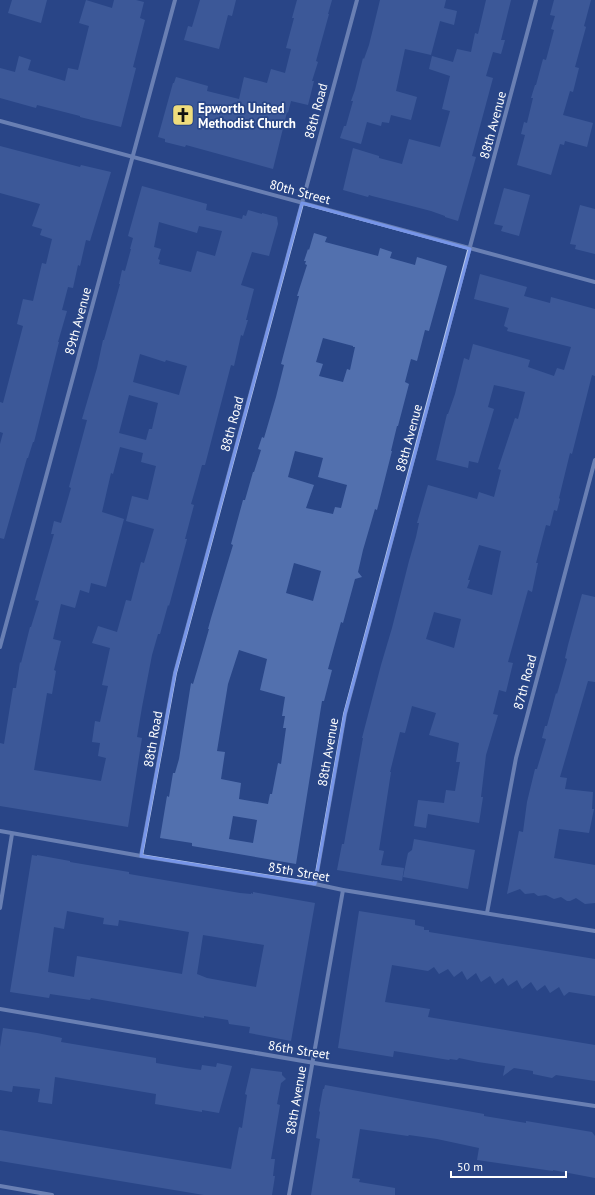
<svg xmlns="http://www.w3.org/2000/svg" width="595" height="1195" font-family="'PT Sans',sans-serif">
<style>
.building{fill:#5270ae;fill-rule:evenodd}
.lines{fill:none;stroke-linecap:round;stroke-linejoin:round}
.minor{stroke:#b5c6e8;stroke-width:4}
.marked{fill:none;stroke:#7795e8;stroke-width:3;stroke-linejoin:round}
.labels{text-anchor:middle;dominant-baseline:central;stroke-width:3.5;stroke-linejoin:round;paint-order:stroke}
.poi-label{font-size:13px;font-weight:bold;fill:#fff;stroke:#294687;text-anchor:start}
.street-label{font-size:13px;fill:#fff;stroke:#294687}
</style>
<rect width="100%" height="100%" fill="#294687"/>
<g class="building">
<polygon points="12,0 47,0 41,23 8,13"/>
<polygon points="86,0 112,8 114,0 136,0 144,2 140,18 145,20 133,67 136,68 121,127 80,117 80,116 37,105 36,108 0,98 0,68 15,72 19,56 31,60 28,70 65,81 68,68 78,70 89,26 79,23"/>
<polygon points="200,0 236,0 232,16 228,15 219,49 184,40 188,26 192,27"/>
<polygon points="297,0 332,0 328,14 329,14 316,61 318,62 312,81 314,81 308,105 291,101 288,113 287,112 273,169 186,145 185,147 165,142 165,139 158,137 173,83 174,83 176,77 208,86 207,91 239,99 244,77 267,83 271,69 285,73 291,49 286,48 294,18 292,18"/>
<polygon points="380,0 446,0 444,8 457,11 454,25 440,21 431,55 405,49 396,91 417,97 411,120 391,115 389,123 382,122 381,126 367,122 361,144 340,138 344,126 346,126 353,101 351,101 355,90 363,58 364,59 369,45"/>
<polygon points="486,0 511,0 501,40 505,40 501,54 493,52 486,76 493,78 472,156 476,157 458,221 445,217 445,216 431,211 404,204 372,196 369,195 368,197 343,190 353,148 379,156 379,158 402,164 409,139 440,147 450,111 442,109 450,76 429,69 432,56 453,62 457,49 471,52 475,33 478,34"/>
<polygon points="554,0 591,0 584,26 586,27 575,67 579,68 573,92 570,91 563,115 593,123 587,147 565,141 564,145 560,144 551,175 517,165 525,135 521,134 524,122 527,123 533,98 531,98 535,85 536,85 543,59 546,60 554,30 551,29 555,16 550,15"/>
<polygon points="0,146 80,167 81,165 111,172 90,241 86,240 80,266 78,265 73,288 68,287 62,310 67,311 58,342 59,342 34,442 33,442 28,458 27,458 4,539 0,538 0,444 3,433 0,432 0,402 3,403 23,326 17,324 23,299 33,301 42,263 46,264 52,239 40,235 42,229 32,226 40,204 0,193"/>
<path d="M142,186L207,204L206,210L242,219L243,215L246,216L248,210L262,214V213L277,217L278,224L269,256L252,252L241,285L254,289L246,320H248L243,336L241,335L234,366L231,365L205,465H202L196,487L191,504L194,505L185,539H187L169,606L168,605L160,634H158L152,655L142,707L137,737L142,738L128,827L0,806V743L4,744L13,688H16L20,662L21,663L30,627H31L39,601L35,600L54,534H51L54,521L61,523L71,488L69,487L87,420L82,419L97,368L103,340H104L120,284H119L122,270L125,271L131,249H130L133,238L128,236ZM159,222L197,233L199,226L222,231L215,256L197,251L191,272L159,264L160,260L158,259L161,249L154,247ZM140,354L165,362L166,360L187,366L179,395L133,382ZM129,395L158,403L152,429H149L146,440L119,433ZM120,447L143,453L141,462L156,466L148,500L132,496L126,521L154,529L144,563L141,562L131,601L126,600L117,632L98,626L92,643L110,648L102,685L108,686L100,722L95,721L92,742L100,743L98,756L106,758L101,781L34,770L47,693L52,694L56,671L54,670L61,641L53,639L61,604L75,608L80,590L89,593L91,583L106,587L124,519L102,512L111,473L113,474Z"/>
<polygon points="504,188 530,195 519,236 501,231 503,226 494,224"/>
<polygon points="580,205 595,209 595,254 575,249 576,245 570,244"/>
<path d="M314,233L327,237L325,242L378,256L380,248L392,252L390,258L415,265L417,257L447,266L429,331L425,330L417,361L411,359L405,382L409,384L398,426H397L391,451H392L377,510L375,509L363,550L358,572L362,577L355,579L343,623L341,622L328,669L332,670L324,701H322L296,864L192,846V843L160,838L167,796L169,797L173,773H175L179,759L191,683L193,684L198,667L209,629H208L211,618L233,545L231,544L243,500H245L253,472H254L261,450L258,449L262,437L264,438L276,397L284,365L281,364L299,296H297L307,265L305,264L306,261H304L308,249L309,250ZM323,338L353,346V347H355L350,370L347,369L343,382L319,376L323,364L316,362ZM295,451L323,458L318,477L347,485L341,508L335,507L333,514L306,508L314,485L288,477ZM294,563L321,571L313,601L286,593ZM239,650L267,659L260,690L285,697L282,716H285L283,728H286L281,764L278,763L272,794H270L268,804L239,799L241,783L221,779L225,752L217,751L228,684ZM233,816L257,820L253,843L229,839Z"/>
<path d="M480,274L527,287L524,296L550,303L551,297L595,309V376L592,375L572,454L570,453L559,498L560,499L557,511L554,510L550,526L546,525L536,563H538L532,592L528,590L508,662L513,663L506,692L499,690L493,714L498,715L486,755L481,797H483L479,823L428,814L426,828L414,826L418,800L444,803L446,790L455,791L460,762H456L459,743L429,735L436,713L412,706L405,733L400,732L390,772H391L379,850L384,851L381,865L404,868L402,881L337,870L342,844H344L346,832L363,738H362L381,665L392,628L409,561L416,537L419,523H417L428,485L477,499L479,492L494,497L501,470L498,469L515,418L518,419L525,392L494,385L488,407L494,409L478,463L469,461L468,468L436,460L447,414H448L455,394L464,358L469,360L473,344L530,360L528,367L554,376L557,368L564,370L571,347L507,331L508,328L504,326L509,308L474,299ZM479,545L501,551L492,595L467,588L470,580H468ZM434,612L461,619L454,648L426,639Z"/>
<polygon points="582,594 595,597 595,682 588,681 560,777 567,778 565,789 593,792 592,809 594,809 589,833 559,829 554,858 595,865 595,903 585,904 576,898 570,901 567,901 561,897 554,899 546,895 538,896 534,893 525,894 520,889 507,894 519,831 523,832 527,802 535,769 537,769 546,739 542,738 545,726 547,726 556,693 557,694 567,659 565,658 568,645"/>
<polygon points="414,839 475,850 468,889 403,877 408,853 412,850"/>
<path d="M32,855L37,856V855L70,861V862L129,872V874L240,893L251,894V893L253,894V892L315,903L291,1041L249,1033L250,1027L229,1024L228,1020L204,1016V1018L91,998L90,1000L50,994L49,998L10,992ZM67,911L104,918L103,924L118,926L119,920L189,932L182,974L77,956L74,977L48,972L54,927L64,929ZM203,935L264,945L256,987L207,978L197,974Z"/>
<polygon points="359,911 415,920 415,925 424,927 424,930 429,930 429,932 595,959 595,996 569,992 564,996 559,987 550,993 545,985 537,991 531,982 522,989 517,980 508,986 503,978 495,984 490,976 481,982 476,973 467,980 462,971 454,977 448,969 439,974 434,967 428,971 392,965 385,1002 430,1009 428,1017 595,1045 595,1081 556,1075 552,1078 533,1074 533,1071 514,1068 503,1076 505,1066 478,1062 459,1058 457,1060 450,1059 449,1060 394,1051 393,1057 338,1048"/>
<polygon points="3,1028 37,1033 62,1038 61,1042 156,1058 156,1063 186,1068 201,1070 202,1065 216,1067 217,1063 232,1066 219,1113 202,1110 202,1112 155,1104 156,1094 55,1077 52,1104 38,1102 40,1089 13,1086 12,1092 0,1090 0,1047"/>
<polygon points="251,1068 282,1072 282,1075 286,1079 281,1083 277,1104 280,1105 271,1159 275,1159 273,1176 275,1176 272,1195 204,1195 0,1161 0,1130 231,1169 239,1127 242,1128 247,1095 245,1094"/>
<polygon points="325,1085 484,1114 484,1116 526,1123 526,1121 592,1132 595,1136 595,1178 553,1170 553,1171 477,1160 479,1148 437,1139 409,1135 408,1136 360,1129 352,1178 360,1179 359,1182 395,1188 395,1195 311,1195 320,1139 316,1138 320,1112 319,1111 323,1089 324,1089"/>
</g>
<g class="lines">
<g class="minor">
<polyline points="0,121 595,282"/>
<polyline points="0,647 175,0"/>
<polyline points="0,831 141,856 315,884 343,890 595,931"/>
<polyline points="141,856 175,673 357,0"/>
<polyline points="315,884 345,714 536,0"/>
<polyline points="0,908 12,834"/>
<polyline points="487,913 516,758 595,460"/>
<polyline points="0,1009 326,1065 595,1106"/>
<polyline points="0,1186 52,1195"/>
<polyline points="289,1195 343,890"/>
</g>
</g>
<path d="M0 0H595V1195H0ZM302,203L470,249L345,714L315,884L141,856L175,673Z" fill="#294687" fill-opacity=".55" fill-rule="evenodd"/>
<path class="marked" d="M302,203L470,249L345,714L315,884L141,856L175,673Z"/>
<defs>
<g id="church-square" transform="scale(1.15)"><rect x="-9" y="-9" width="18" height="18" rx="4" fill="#efdc7c" stroke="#294687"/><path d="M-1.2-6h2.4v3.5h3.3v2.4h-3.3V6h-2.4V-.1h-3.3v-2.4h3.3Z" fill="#111"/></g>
</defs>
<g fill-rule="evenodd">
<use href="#church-square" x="183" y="115"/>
</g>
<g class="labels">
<g class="poi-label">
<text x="198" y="108">Epworth United<tspan x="198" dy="15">Methodist Church</tspan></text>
</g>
<g class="street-label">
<text transform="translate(316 111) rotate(-75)">88th Road</text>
<text transform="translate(493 125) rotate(-75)">88th Avenue</text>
<text transform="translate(300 192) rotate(15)">80th Street</text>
<text transform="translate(78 321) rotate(-75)">89th Avenue</text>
<text transform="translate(232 424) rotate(-75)">88th Road</text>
<text transform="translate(409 438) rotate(-75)">88th Avenue</text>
<text transform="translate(525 682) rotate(-75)">87th Road</text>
<text transform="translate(153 739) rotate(-80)">88th Road</text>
<text transform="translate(328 752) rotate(-80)">88th Avenue</text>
<text transform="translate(299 872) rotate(10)">85th Street</text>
<text transform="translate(299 1050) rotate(9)">86th Street</text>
<text transform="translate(296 1100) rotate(-80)">88th Avenue</text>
</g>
</g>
<path d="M451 1171v6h115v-6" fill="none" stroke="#ffffff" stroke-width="2"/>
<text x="457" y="1171" font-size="12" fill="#ffffff" stroke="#294687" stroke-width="3" paint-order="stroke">50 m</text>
</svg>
